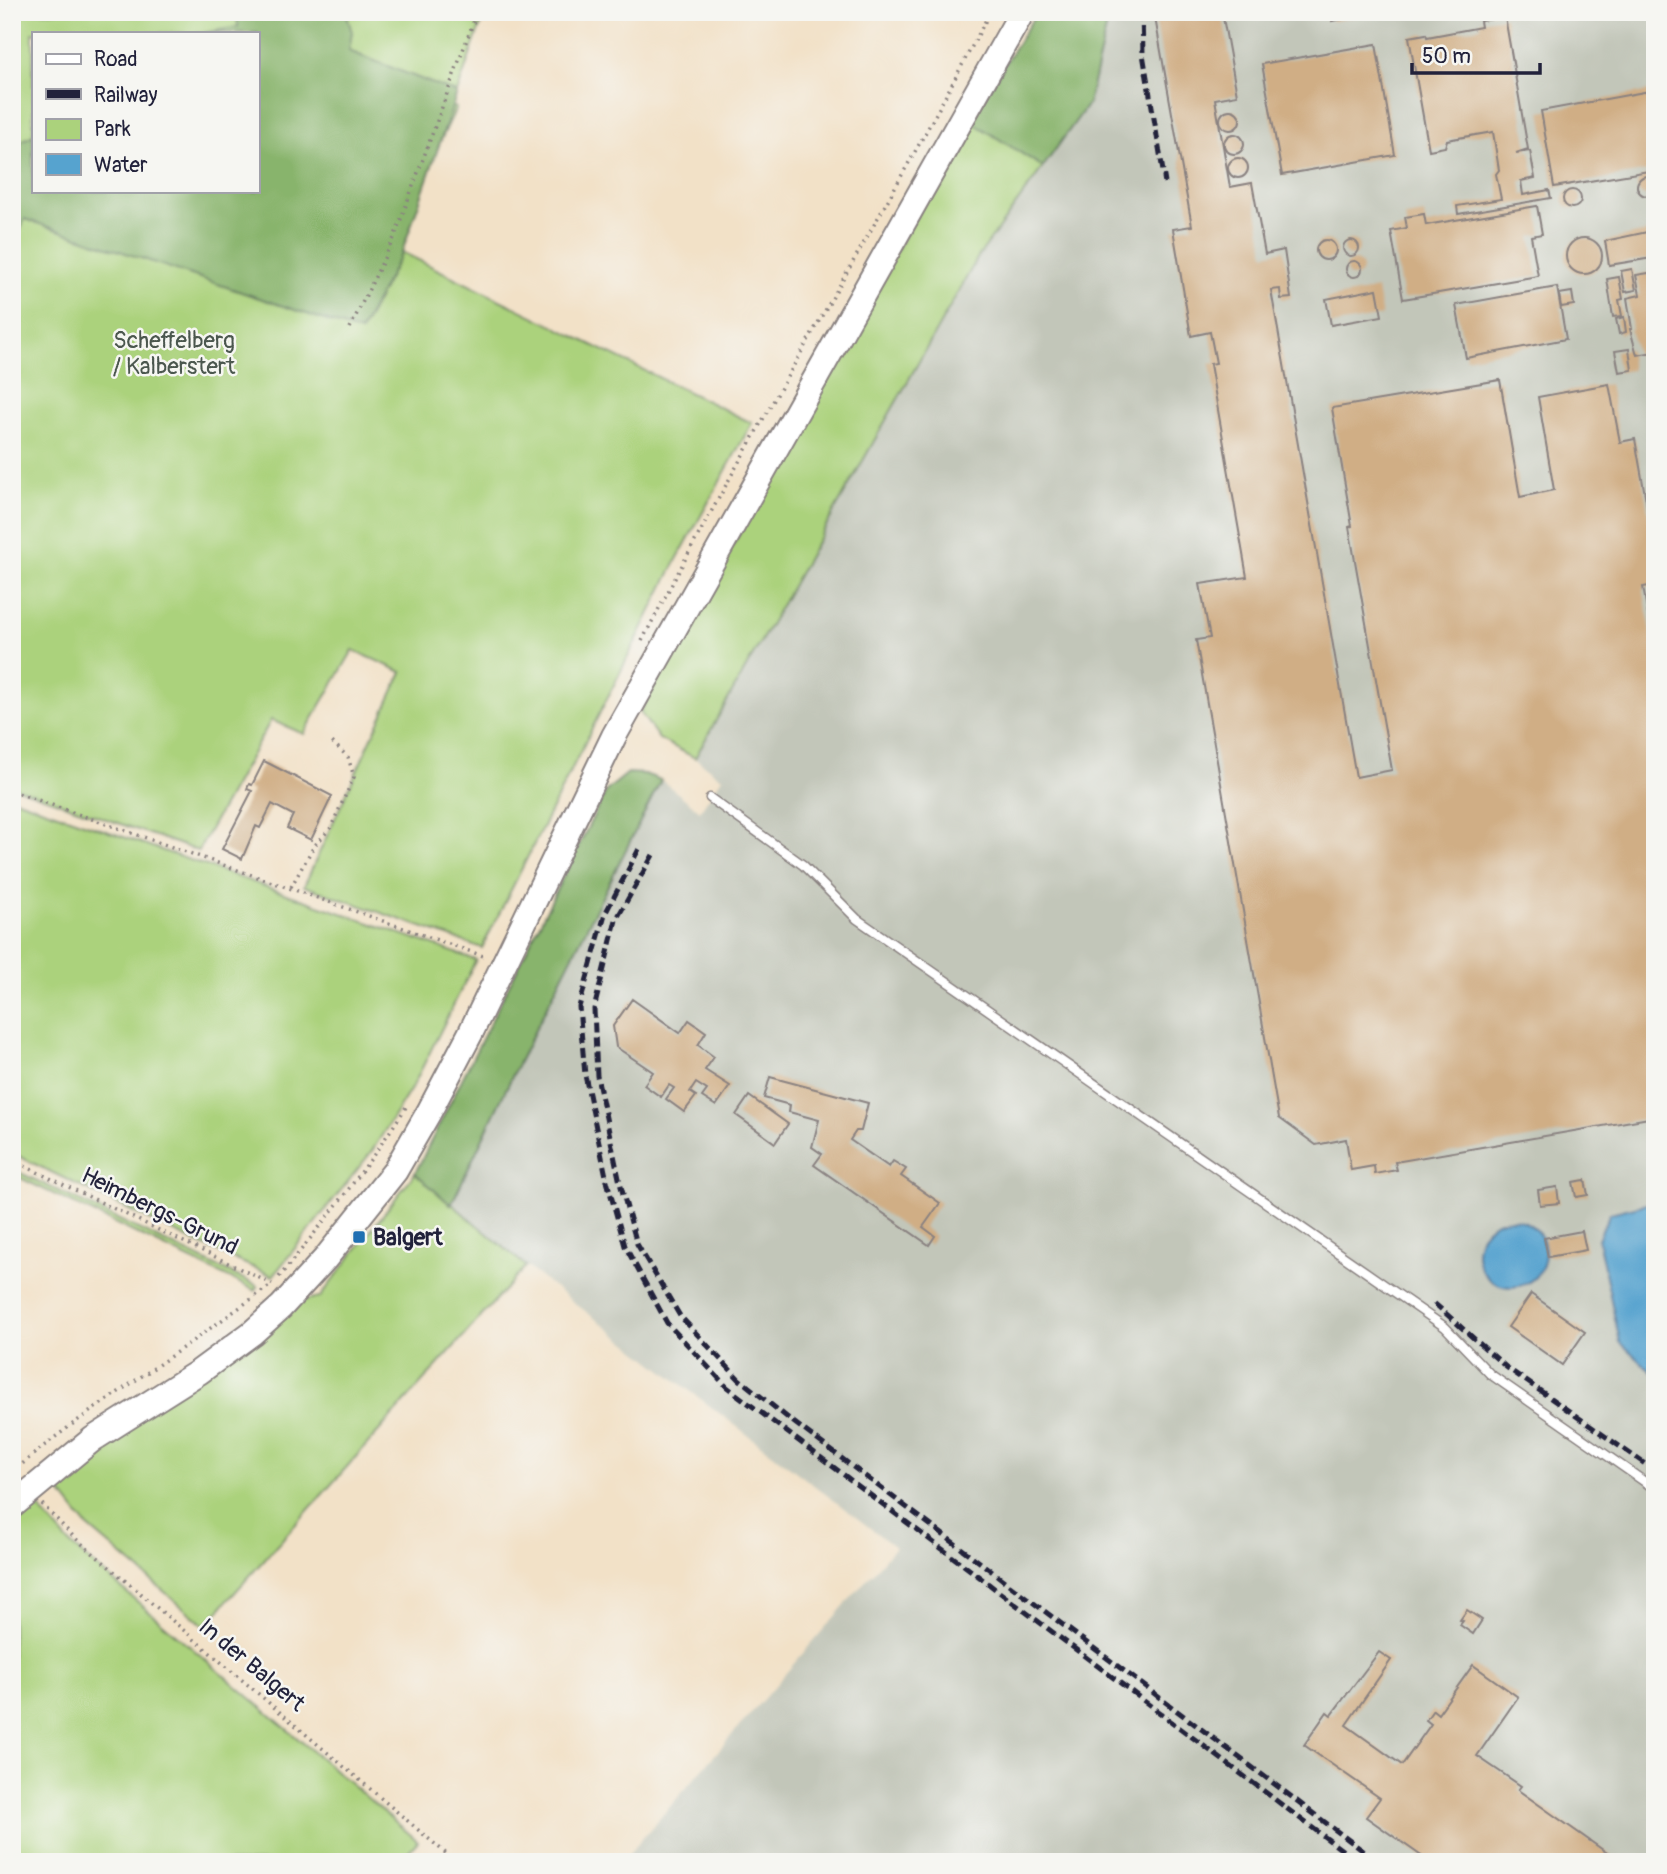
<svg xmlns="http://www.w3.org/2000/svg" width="1667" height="1874" font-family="Pangolin,sans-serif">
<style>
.industrial{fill:#c2c6b9}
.green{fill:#abd27c;stroke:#667a5c;stroke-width:2;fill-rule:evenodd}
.forest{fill:#88b46c;stroke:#556b54;stroke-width:2}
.water{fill:#56a3cf;stroke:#3c6285;stroke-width:2}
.building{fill:#d0ae85}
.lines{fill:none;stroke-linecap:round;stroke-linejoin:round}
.lane-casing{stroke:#8a8281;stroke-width:11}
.primary-casing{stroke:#8a8281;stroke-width:28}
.path{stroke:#8a8281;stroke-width:3.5;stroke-dasharray:2 5;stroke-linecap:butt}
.lane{stroke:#fff;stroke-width:8}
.primary{stroke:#fff;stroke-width:24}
.rail{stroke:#22223b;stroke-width:5;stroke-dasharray:10 5;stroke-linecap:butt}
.poi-dot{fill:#1f6fb2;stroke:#f6f6f2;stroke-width:2.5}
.labels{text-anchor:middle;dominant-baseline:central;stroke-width:5;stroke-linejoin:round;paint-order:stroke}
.park-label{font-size:23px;fill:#4b574e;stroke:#f6f6f2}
.street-label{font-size:23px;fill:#22223b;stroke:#f6f6f2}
.poi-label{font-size:23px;font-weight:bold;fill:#22223b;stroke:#f6f6f2;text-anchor:start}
</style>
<rect width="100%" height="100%" fill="#f6f6f2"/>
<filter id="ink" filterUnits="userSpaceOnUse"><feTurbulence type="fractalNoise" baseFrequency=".0143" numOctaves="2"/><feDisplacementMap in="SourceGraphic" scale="14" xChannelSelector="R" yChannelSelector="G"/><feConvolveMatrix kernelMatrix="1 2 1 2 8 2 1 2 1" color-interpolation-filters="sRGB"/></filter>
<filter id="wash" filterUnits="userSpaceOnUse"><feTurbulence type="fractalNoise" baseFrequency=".00686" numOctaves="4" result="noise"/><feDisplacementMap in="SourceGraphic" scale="28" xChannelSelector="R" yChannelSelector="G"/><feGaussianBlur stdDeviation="1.57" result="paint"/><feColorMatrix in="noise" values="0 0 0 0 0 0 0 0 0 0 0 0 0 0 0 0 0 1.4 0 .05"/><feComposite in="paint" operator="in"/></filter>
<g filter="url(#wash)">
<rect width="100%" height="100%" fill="#f2e1c7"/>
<polygon class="industrial" points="1110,12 1655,12 1655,1862 622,1862 895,1547 526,1266 451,1205 517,1066 661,780 700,811 722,778 695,758 978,257 1088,104"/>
<g class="green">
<path d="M12,12H485L457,93L445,89L441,100L456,108L353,329L361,332L402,252L752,423L675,563L482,948L304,886L402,672L353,650L304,734L271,720L198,851L12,786ZM33,33H257V191H33Z"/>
<polygon points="969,120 1043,167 978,257 695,758 659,739 640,712"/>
<polygon points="12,798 476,960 414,1084 372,1151 273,1276 195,1242 12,1153"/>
<polygon points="12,1169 258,1286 256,1291 12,1174"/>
<polygon points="415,1173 526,1266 205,1626 86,1525 51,1480 300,1301 320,1297"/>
<polygon points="32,1500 71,1545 418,1841 399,1862 12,1862 12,1519"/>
</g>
<g class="forest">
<polygon points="237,12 346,12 352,32 349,51 457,93 402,252 360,332 25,219 12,247 12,146 33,135 33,191 257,191 257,33 203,33 238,27"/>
<polygon points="1037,12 1110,12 1088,104 1043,167 969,120"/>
<polygon points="628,773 645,774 661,780 517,1066 451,1205 415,1173 606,791"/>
</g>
<g class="water">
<polygon points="1655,1202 1655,1375 1620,1342 1598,1239 1610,1213"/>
<circle cx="1511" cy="1253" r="34"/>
</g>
<g id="blocks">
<g class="building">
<polygon points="1154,12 1222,12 1237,95 1215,99 1230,187 1252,183 1265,254 1284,250 1291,298 1281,299 1280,289 1271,290 1356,777 1392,770 1349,527 1352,526 1332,408 1500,380 1520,497 1554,490 1538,397 1609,384 1620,442 1635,439 1655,551 1655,585 1643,587 1655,654 1655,1117 1395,1162 1397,1170 1375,1174 1374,1166 1351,1170 1346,1139 1316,1145 1279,1118 1196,640 1210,638 1200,584 1247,577 1210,364 1216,363 1210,332 1191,336 1173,229 1192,226"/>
<polygon points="1331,12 1372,12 1372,14 1332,21"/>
<polygon points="1505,17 1528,149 1516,153 1530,151 1535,178 1521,181 1523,195 1549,190 1551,198 1458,214 1457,206 1501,199 1496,174 1499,170 1493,132 1447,140 1445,147 1429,150 1409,37 1426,34 1427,37 1481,27 1480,21"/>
<polygon points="1376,44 1395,155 1282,175 1262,64"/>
<polygon points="1655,90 1655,170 1554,187 1541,111"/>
<circle cx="1230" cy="120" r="10"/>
<circle cx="1234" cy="144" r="10"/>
<circle cx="1238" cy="168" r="10"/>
<circle cx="1647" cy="186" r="10"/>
<circle cx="1572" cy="199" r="9"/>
<polygon points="1537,206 1542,234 1531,236 1538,276 1403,299 1391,231 1407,228 1405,217 1424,214 1426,225"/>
<polygon points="1647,232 1655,238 1655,253 1652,258 1609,265 1605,241"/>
<circle cx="1584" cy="256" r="18"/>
<circle cx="1326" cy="250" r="10"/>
<circle cx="1351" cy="248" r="8"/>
<circle cx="1354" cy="269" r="8"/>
<polygon points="1632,269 1636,290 1625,292 1621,271"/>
<polygon points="1655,272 1654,352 1637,355 1630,329 1632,329 1627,298 1640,295 1636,275"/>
<polygon points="1619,277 1623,299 1619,300 1622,316 1613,317 1607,279"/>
<polygon points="1557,287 1566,339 1466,358 1456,305"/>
<polygon points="1377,289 1382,316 1331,325 1326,299"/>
<polygon points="1572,292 1574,305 1561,307 1559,294"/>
<polygon points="1624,317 1626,332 1619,334 1616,319"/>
<polygon points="1629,349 1632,370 1619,372 1615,351"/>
<polygon points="264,761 332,796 311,840 287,828 293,815 272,804 260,828 256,826 242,859 222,849 252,791 247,789 249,784 252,785"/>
<polygon points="632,999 680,1033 689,1020 706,1032 698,1045 714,1057 705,1070 730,1086 716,1106 702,1097 707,1090 696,1083 690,1092 696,1096 684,1112 666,1099 674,1088 669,1085 661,1097 644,1085 653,1072 616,1047 613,1026"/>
<polygon points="770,1077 868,1103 861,1131 856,1131 850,1140 889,1167 893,1161 906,1169 901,1176 940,1203 923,1227 935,1236 929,1245 814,1165 822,1154 812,1147 819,1120 789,1112 790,1105 764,1098"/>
<polygon points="749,1096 788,1124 775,1143 736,1115"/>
<polygon points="1585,1180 1588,1195 1576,1197 1573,1182"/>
<polygon points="1557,1187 1559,1203 1540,1205 1538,1190"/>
<polygon points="1582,1231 1586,1250 1548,1257 1544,1238"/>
<polygon points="1531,1294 1585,1332 1562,1365 1508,1327"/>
<polygon points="1467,1610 1482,1620 1473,1634 1460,1625 1463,1621 1460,1620"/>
<polygon points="1379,1652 1391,1660 1346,1725 1402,1765 1431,1724 1426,1720 1433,1710 1438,1714 1473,1665 1518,1697 1477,1756 1521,1786 1518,1790 1620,1862 1430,1862 1366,1817 1380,1798 1304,1745 1327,1712 1331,1715"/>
</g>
</g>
</g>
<g filter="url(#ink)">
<use href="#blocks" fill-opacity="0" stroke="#8a8281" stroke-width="2"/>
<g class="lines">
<g class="lane-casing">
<polyline id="lane" points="710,798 803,865 857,919 1445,1327 1490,1374 1655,1489"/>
</g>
<g class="primary-casing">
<polyline id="primary" points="12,1506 93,1439 199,1372 252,1333 281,1307 325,1259 395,1171 429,1112 470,1034 614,736 1022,12"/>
</g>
<g class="path">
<polyline points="350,328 394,238 477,12"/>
<path d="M642,641C752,428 880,225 990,12"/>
<polyline points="12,791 486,957"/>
<polyline points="291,887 314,846 330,829 354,777 348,757 332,742"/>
<polyline points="12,1160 272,1284"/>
<path d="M279,1277C325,1221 369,1165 408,1104"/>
<path d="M12,1473C54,1435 98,1406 145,1374C187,1345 229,1315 271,1285"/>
<polyline points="42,1504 74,1537 456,1862"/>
</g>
<use href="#lane" class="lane"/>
<use href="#primary" class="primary"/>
<g class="rail">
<polyline points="1142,12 1143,54 1165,183"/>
<polyline points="639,849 605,914 579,1007 585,1075 607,1181 625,1246 667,1323 727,1387 1358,1862"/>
<polyline points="653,855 616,920 594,1009 597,1076 620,1183 637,1244 680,1316 739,1379 788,1418 1378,1862"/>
<polyline points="1434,1303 1506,1367 1655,1471"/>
</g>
</g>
</g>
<rect class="poi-dot" x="352" y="1230" width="14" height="14" rx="3.5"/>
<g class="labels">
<g class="park-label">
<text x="174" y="340">Scheffelberg<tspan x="174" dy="26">/ Kalberstert</tspan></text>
</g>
<g class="street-label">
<text transform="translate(160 1211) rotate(26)">Heimbergs-Grund</text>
<text transform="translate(252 1665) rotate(40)">In der Balgert</text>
</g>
<g class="poi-label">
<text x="373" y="1237">Balgert</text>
</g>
</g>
<rect width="1667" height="1874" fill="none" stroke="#f6f6f2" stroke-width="42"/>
<rect x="32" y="32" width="228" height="161" fill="#f6f6f2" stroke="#a1a1a9" stroke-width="2"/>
<rect x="46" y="54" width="35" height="10" fill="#ffffff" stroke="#a1a1a9" stroke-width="2"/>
<text x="94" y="66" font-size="21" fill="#22223b">Road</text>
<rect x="46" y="89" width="35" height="10" fill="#22223b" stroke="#a1a1a9" stroke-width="2"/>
<text x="94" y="102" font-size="21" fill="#22223b">Railway</text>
<rect x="46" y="119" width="35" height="21" fill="#abd27c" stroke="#a1a1a9" stroke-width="2"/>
<text x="94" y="136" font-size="21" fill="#22223b">Park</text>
<rect x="46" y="154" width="35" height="21" fill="#56a3cf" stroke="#a1a1a9" stroke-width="2"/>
<text x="94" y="172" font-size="21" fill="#22223b">Water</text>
<path d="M1412 63v10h128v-10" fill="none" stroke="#22223b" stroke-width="3.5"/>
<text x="1422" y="63" font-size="21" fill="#22223b" stroke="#f6f6f2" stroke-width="5" paint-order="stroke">50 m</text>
</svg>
